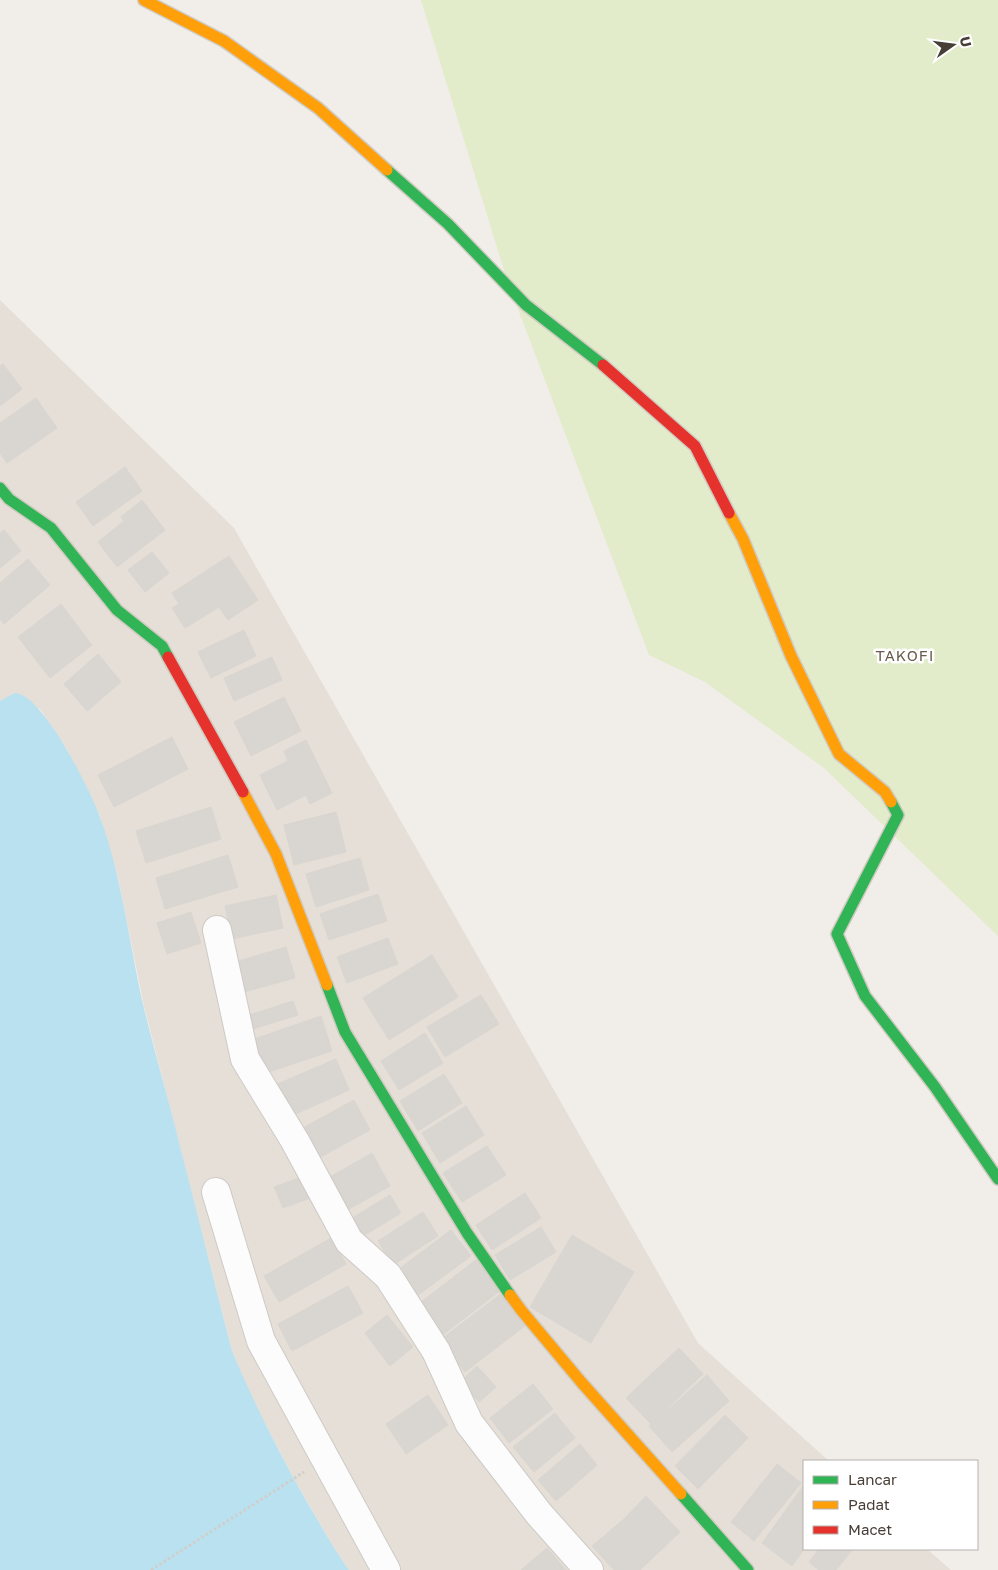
<svg xmlns="http://www.w3.org/2000/svg" width="998" height="1570" font-family="'Golos Text',sans-serif">
<style>
.residential{fill:#e5dfd7}
.green{fill:#e2ebca}
.water{fill:#bae1ef}
.building{fill:#d9d5d1;stroke:#d9d5d0}
.lines{fill:none;stroke-linecap:round;stroke-linejoin:round}
.street-casing{stroke:#cdcac6;stroke-width:30}
.fast-casing{stroke:#d0cac1;stroke-width:14}
.slow-casing{stroke:#d0cac1;stroke-width:14}
.jam-casing{stroke:#d0cac1;stroke-width:14}
.path{stroke:#d1ceca;stroke-width:3;stroke-dasharray:2.5 2.5;stroke-linecap:butt}
.street{stroke:#fdfcfc;stroke-width:28}
.fast{stroke:#30b455;stroke-width:11}
.slow{stroke:#ff9f0a;stroke-width:11}
.jam{stroke:#e5322d;stroke-width:11}
.labels{text-anchor:middle;dominant-baseline:central;stroke-width:5;stroke-linejoin:round;paint-order:stroke}
.quarter-label{font-size:15px;letter-spacing:1px;fill:#6a5b4d;stroke:#fff}
</style>
<rect width="100%" height="100%" fill="#f1eeea"/>
<polygon class="residential" points="0,300 234,528 698,1343 829,1461 804,1461 804,1549 927,1549 951,1570 349,1570 337,1553 294,1479 250,1394 232,1351 144,1006 119,882 100,816 66,748 40,709 5,699 0,701"/>
<polygon class="green" points="421,0 998,0 998,936 824,768 705,682 649,655 507,280"/>
<path class="water" d="M15,693C43,694 91,792 100,817C122,877 129,942 143,1004C155,1055 170,1104 182,1154C199,1220 215,1286 232,1351C254,1403 279,1453 307,1502C321,1525 333,1548 349,1570H0V701Z"/>
<g class="building">
<polygon points="3,364 22,389 0,406 0,366"/>
<polygon points="36,398 57,428 7,463 0,453 0,423"/>
<polygon points="125,467 142,491 93,526 76,502"/>
<polygon points="142,500 165,530 117,567 98,542 124,521 121,517"/>
<polygon points="4,530 21,551 0,568 0,533"/>
<polygon points="152,552 169,573 145,592 128,570"/>
<polygon points="229,556 258,600 228,620 219,607 185,628 172,608 179,604 172,593"/>
<polygon points="28,559 50,585 4,624 0,619 0,583"/>
<polygon points="61,604 92,645 50,678 18,637"/>
<polygon points="244,630 256,656 211,678 198,652"/>
<polygon points="98,654 121,682 87,711 64,684"/>
<polygon points="272,657 282,680 234,701 224,678"/>
<polygon points="284,697 301,731 251,756 234,722"/>
<polygon points="172,737 188,769 114,807 98,775"/>
<polygon points="306,740 332,793 310,804 306,795 277,810 260,775 288,761 284,751"/>
<polygon points="211,807 221,839 146,863 136,831"/>
<polygon points="336,812 346,852 294,865 284,825"/>
<polygon points="228,855 238,887 165,909 156,878"/>
<polygon points="360,858 369,890 316,907 306,874"/>
<polygon points="378,894 387,921 329,940 320,914"/>
<polygon points="276,895 283,928 232,939 225,906"/>
<polygon points="191,912 201,943 167,954 157,923"/>
<polygon points="388,938 398,964 347,983 337,957"/>
<polygon points="286,947 295,978 244,992 235,962"/>
<polygon points="432,955 458,997 389,1040 363,998"/>
<polygon points="481,995 499,1024 445,1057 427,1027"/>
<polygon points="293,1001 298,1015 253,1029 249,1015"/>
<polygon points="321,1016 332,1051 266,1073 254,1039"/>
<polygon points="425,1033 443,1063 399,1090 381,1061"/>
<polygon points="336,1059 349,1090 289,1117 275,1085"/>
<polygon points="444,1074 462,1103 418,1131 400,1101"/>
<polygon points="354,1100 370,1130 315,1160 299,1130"/>
<polygon points="466,1106 484,1135 440,1163 422,1133"/>
<polygon points="487,1146 506,1175 462,1202 443,1173"/>
<polygon points="372,1153 390,1186 340,1214 321,1182"/>
<polygon points="304,1176 313,1197 283,1208 274,1187"/>
<polygon points="525,1193 541,1218 492,1250 476,1225"/>
<polygon points="390,1195 401,1213 360,1238 349,1220"/>
<polygon points="423,1212 438,1236 393,1265 378,1241"/>
<polygon points="541,1227 556,1252 510,1280 495,1255"/>
<polygon points="451,1230 471,1256 410,1301 391,1275"/>
<polygon points="572,1235 634,1272 591,1343 530,1307"/>
<polygon points="331,1238 346,1264 279,1302 264,1276"/>
<polygon points="477,1259 501,1290 440,1337 416,1306"/>
<polygon points="348,1286 363,1313 292,1351 278,1324"/>
<polygon points="502,1293 526,1325 465,1372 440,1340"/>
<polygon points="387,1315 413,1347 390,1366 365,1333"/>
<polygon points="679,1348 703,1374 651,1424 626,1398"/>
<polygon points="477,1366 496,1387 479,1402 461,1381"/>
<polygon points="707,1375 729,1401 672,1452 649,1426"/>
<polygon points="533,1384 553,1409 509,1443 490,1418"/>
<polygon points="428,1395 448,1425 406,1454 386,1424"/>
<polygon points="555,1413 575,1438 534,1472 513,1447"/>
<polygon points="725,1415 748,1438 698,1489 675,1466"/>
<polygon points="580,1444 597,1465 556,1501 538,1480"/>
<polygon points="777,1464 801,1483 754,1541 731,1522"/>
<polygon points="804,1485 804,1549 792,1566 762,1543"/>
<polygon points="646,1496 680,1532 640,1570 614,1570 592,1546 624,1519"/>
<polygon points="547,1548 566,1570 521,1570"/>
<polygon points="819,1549 853,1549 836,1570 819,1570 809,1562"/>
</g>
<g class="lines">
<g class="street-casing">
<g id="street">
<polyline points="217,930 245,1059 295,1141 349,1241 388,1276 436,1351 469,1423 539,1514 589,1570"/>
<polyline points="216,1192 261,1341 386,1570"/>
</g>
</g>
<g class="fast-casing">
<g id="fast">
<polyline points="387,170 448,224 526,305 603,365"/>
<polyline points="0,488 9,499 51,528 117,610 162,646 168,657"/>
<polyline points="891,802 898,815 837,934 865,996 935,1087 998,1179"/>
<polyline points="327,985 345,1032 467,1233 510,1295"/>
<polyline points="681,1494 748,1570"/>
</g>
</g>
<g class="slow-casing">
<g id="slow">
<polyline points="144,0 224,41 318,108 387,170"/>
<polyline points="729,513 743,539 791,656 839,754 885,792 891,802"/>
<polyline points="243,792 276,854 327,985"/>
<polyline points="510,1295 521,1310 582,1383 681,1494"/>
</g>
</g>
<g class="jam-casing">
<g id="jam">
<polyline points="603,365 695,446 729,513"/>
<polyline points="168,657 243,792"/>
</g>
</g>
<polyline class="path" points="151,1570 304,1472"/>
<use href="#street" class="street"/>
<use href="#fast" class="fast"/>
<use href="#slow" class="slow"/>
<use href="#jam" class="jam"/>
</g>
<g class="labels">
<g class="quarter-label">
<text x="905" y="655">TAKOFI</text>
</g>
</g>
<rect x="803" y="1460" width="175" height="90" fill="#ffffff" stroke="#b5b2af"/>
<rect x="813" y="1476" width="25" height="8" fill="#30b455" stroke="#b5b2af"/>
<text x="848" y="1485" font-size="15" fill="#473e36">Lancar</text>
<rect x="813" y="1501" width="25" height="8" fill="#ff9f0a" stroke="#b5b2af"/>
<text x="848" y="1510" font-size="15" fill="#473e36">Padat</text>
<rect x="813" y="1526" width="25" height="8" fill="#e5322d" stroke="#b5b2af"/>
<text x="848" y="1535" font-size="15" fill="#473e36">Macet</text>
<g transform="translate(953 45) rotate(76)" stroke="#ffffff" stroke-width="4" paint-order="stroke">
<path d="M0-4L9 19L0 12L-9 19Z" fill="#473e36"/>
<text y="-8" font-size="14" font-weight="bold" text-anchor="middle" fill="#473e36">U</text>
</g>
</svg>
